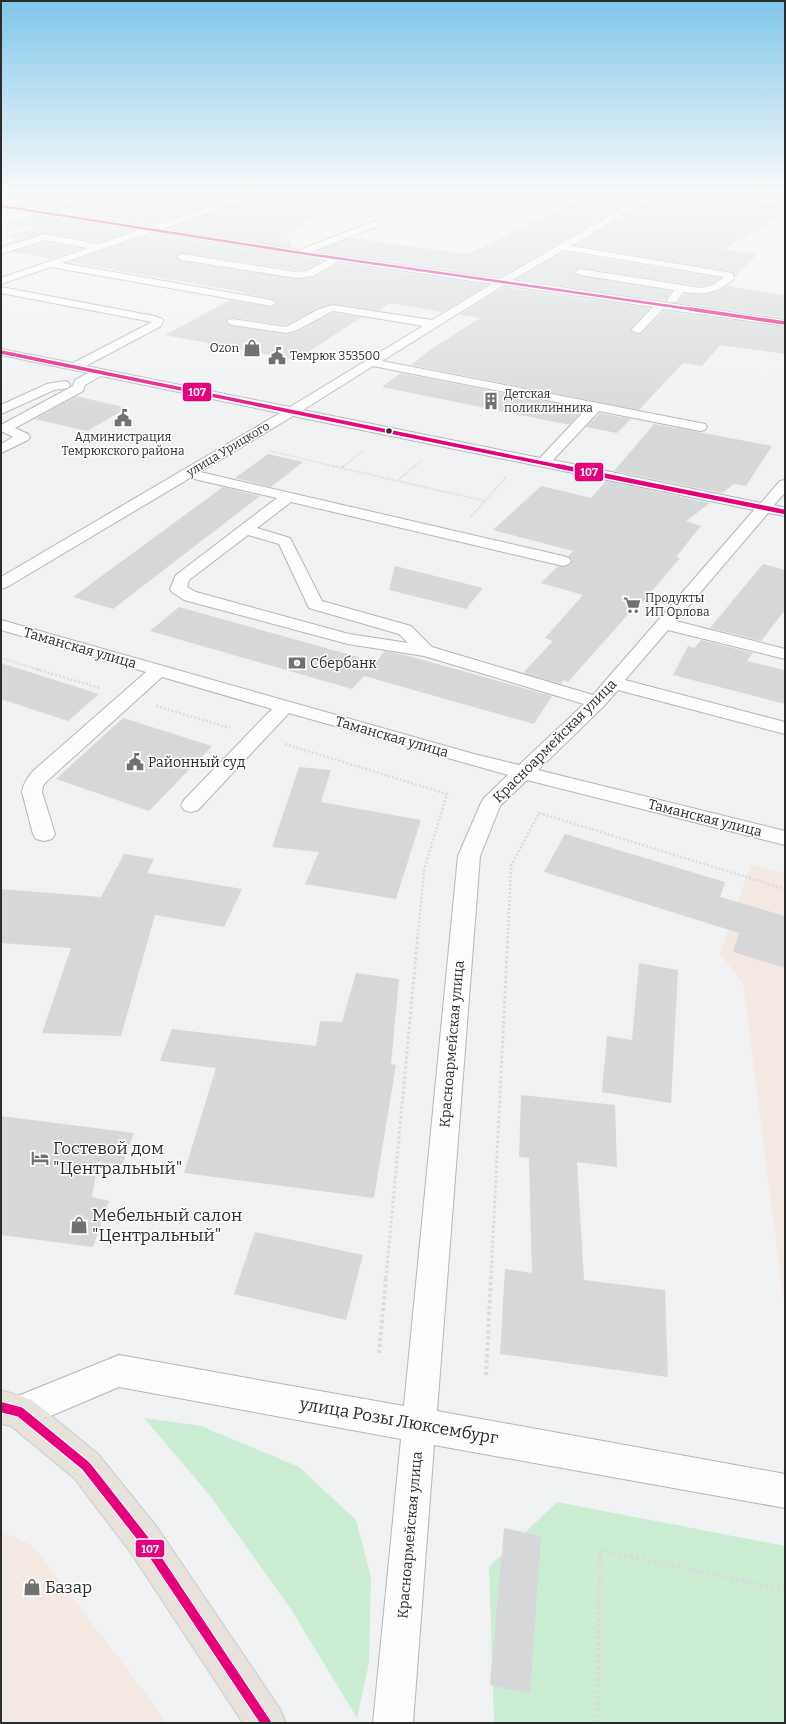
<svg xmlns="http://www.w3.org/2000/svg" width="786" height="1724" font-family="Bitter,serif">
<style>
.commercial{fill:#f4e9e2}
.green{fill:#cbedd4}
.building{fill:#d7d8d9}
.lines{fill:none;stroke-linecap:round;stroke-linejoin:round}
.minor-casing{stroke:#b5b6b7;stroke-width:2}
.major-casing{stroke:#cbcccc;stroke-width:2}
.path-far4{stroke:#dbdbdc;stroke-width:1.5;stroke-dasharray:1 1;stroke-linecap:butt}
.path-far3{stroke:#dbdbdc;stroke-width:2;stroke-dasharray:1.5 1.5;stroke-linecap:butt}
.path-far2{stroke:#dbdbdc;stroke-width:2.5;stroke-dasharray:2 2;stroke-linecap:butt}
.path-far1{stroke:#dbdbdc;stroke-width:3;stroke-dasharray:2.5 2.5;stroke-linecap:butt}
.path{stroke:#dbdbdc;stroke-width:4;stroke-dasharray:3 3;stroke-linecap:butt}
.minor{fill:#fdfdfd;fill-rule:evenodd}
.major{fill:#e8e2dc;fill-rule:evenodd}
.bus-1-far3-casing{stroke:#fff;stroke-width:4}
.bus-1-far2-casing{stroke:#fff;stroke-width:5}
.bus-1-far1-casing{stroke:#fff;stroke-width:6}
.bus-1-casing{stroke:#fff;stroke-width:12}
.bus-1-far3{stroke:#e5007d;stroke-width:2.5}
.bus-1-far2{stroke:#e5007d;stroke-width:3.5}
.bus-1-far1{stroke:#e5007d;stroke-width:4.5}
.bus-1{stroke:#e5007d;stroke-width:10}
.bus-dot{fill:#2b2c2c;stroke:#fff;stroke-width:1.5}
.labels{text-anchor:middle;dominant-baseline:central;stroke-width:3;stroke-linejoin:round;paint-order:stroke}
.far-poi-label{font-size:12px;fill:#2b2c2c;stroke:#fff;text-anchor:start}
.far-street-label{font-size:12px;fill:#2b2c2c;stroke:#fff}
.street-label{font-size:14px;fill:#2b2c2c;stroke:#fff}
.poi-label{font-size:14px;fill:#2b2c2c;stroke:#fff;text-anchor:start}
.near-poi-label{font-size:17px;fill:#2b2c2c;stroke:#fff;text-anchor:start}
.near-street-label{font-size:17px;fill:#2b2c2c;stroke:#fff}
.line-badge{stroke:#fff;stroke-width:1.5}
.badge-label{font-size:11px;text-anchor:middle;font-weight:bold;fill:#fff}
</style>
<rect width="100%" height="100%" fill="#f0f1f2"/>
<g class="commercial">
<polygon points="751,864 785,874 785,1311 743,983 720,954"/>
<polygon points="1,1531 32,1545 153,1703 165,1723 1,1723"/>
</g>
<g class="green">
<polygon points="144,1418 201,1426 299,1467 356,1520 371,1577 369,1663 357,1718 292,1611 211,1497"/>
<polygon points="557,1502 785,1546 785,1723 494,1723 489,1567"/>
</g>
<g class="building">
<polygon points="109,190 254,190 150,225 50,209 93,194 108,197"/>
<polygon points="270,190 360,190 286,234 293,248 168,228 268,193"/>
<polygon points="600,190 640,190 641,193 644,194 500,277 317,251 351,238 468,254"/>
<polygon points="660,195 742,201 785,210 785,214 724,249 757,254 735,277 732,272 575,245"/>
<polygon points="33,215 133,231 98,242 45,233 1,246 1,245 18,239 7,237 33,228 8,224"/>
<polygon points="151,234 323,261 307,270 296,270 182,253 176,256 182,261 296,279 314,277 339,263 488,285 442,312 390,303 379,311 332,304 316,309 286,325 232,318 227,319 226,322 232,326 287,334 298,331 333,313 362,317 296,360 165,335 230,300 271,307 277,304 272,299 242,293 244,292 69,262"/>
<polygon points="45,242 82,248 51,259 11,252"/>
<polygon points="564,252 720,278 712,284 701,286 580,268 574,271 580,276 671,291 666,301 516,279"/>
<polygon points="727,286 785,295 785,318 677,303 684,294 709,294"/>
<polygon points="504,287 650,308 630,329 630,331 636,334 642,333 664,311 785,327 785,354 720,345 702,366 683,363 639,410 411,365 431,349 480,318 459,315"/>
<polygon points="401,373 584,409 570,424 565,424 382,387"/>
<polygon points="76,396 127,408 87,431 35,419"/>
<polygon points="600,413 631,419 617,433 586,427"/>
<polygon points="654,424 693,431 772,446 746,486 734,484 722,493 614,471"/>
<polygon points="268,454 303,462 271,487 235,478"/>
<polygon points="606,481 710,503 686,521 701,526 676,557 680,558 635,611 632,610 568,682 563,680 561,684 523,673 553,641 545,638 583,595 541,583 558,566 563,567 570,565 572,560 568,556 573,551 493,530 541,486 591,498"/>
<polygon points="223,487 260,496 113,609 73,597"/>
<polygon points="763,564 785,570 785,610 761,641 710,628"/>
<polygon points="395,566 483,588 466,609 389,590"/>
<polygon points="179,607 376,662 385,651 405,655 552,696 534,724 364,676 352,689 150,631"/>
<polygon points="701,640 753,653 747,661 785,670 785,704 673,675 688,646 694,648"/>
<polygon points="1,663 99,694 68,721 1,699"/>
<polygon points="123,718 212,746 149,811 56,779"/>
<polygon points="299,767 331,770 321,802 421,820 396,899 305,884 319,852 272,847"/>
<polygon points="565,834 725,882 720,897 785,916 785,968 733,952 739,933 544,872"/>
<polygon points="124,854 154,859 147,873 242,889 224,927 155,915 121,1036 42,1033 71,948 1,943 1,889 101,897"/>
<polygon points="639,963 678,970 671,1103 602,1092 607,1036 632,1040"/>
<polygon points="356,973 399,979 391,1064 396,1065 374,1198 184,1173 216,1068 160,1061 172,1029 316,1046 320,1021 342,1022"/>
<polygon points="521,1095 615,1105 617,1167 577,1162 584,1280 665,1290 668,1377 500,1354 505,1269 532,1273 529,1158 519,1157"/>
<polygon points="1,1116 134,1133 122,1165 98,1162 92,1197 109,1201 93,1247 1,1235"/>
<polygon points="255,1232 363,1255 346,1320 234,1294"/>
<polygon points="504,1528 541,1536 530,1694 490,1685"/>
</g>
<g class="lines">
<g class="minor-casing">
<g id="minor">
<polygon points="10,190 21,190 20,192 1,197 1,192"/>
<path d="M258,190H269L268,192L162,229L299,250L375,221L378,222L379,224L378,226L311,252L500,279L649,193L642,192L641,190C690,190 737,193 785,201V207L747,200L660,193L571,246L732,273L734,278L733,280C714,294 705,295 683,292L676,302H668L667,300L674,290L580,275L575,272L580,269L701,288L713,285L724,277L564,250L512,280L785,320V326L663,309L641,332L637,333L631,330L653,307L504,285L382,361L700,423L705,424L707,427L705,430L700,431L599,411L553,460L761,503L780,481L785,480V493L774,505L785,508V516L768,513L676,621L785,649V659L668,630L625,680L785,722V734L618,690L604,706L538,770L785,831V845L527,780L500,806L480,856L437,1411L785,1474V1508L434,1445L413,1723H373L401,1439L119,1387L20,1429L8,1424L3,1412L8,1400L119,1355L404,1406L458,856L481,803L484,798L508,775L289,713L198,810L191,812L184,810L181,805L184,800L272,709L162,677L46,782L43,786L42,792L55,834L52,839L44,841L36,839L33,834L22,792C23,784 27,779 32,772L146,672L1,630V620L474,754L519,765L584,704L424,656L348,644L184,600L172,592L170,589L176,575L277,498L190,478L7,587L1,589V577L280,413L101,376L85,385L83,391L15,428L28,434L30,437L28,440L1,453V444L13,437L1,431V425L73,386L75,380L88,373L1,355V349L73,363L152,322L1,293V287L154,316L162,319L163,321L161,326L86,366L290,407L423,326L333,311L297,330L287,333L232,325L227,322L228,320L232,319L286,327L317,310L332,305L432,320L492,284L339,261L313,276L296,278L182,260L177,257L182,254L296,272L307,271L328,260L151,232L62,263L271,300L276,303L271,306L51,267L1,284V278L88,248L45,240L1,254V248L45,234L98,244L139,230L1,209V203L150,227ZM373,366L587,408L540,458L303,410ZM293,416L754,510L593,695L432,647L411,626L322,601L290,538L257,528L291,502L563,566L569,564L571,561L569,558L563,556L200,472ZM248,535L279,544L309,608L399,634L408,643L349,634L196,592L187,587L189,580Z"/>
<polygon points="64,381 68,382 70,385 68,388 54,390 1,414 1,405 47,384"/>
</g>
</g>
<g class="major-casing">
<polygon id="major" points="1,1390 32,1400 98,1454 157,1527 280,1709 286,1723 243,1723 131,1553 74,1478 11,1426 1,1424"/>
</g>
<g class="path-far4">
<polyline points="270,451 337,467"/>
<polyline points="343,467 364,450"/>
<polyline points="414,467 422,460"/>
</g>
<g class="path-far3">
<polyline points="333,466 485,501"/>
<polyline points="342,467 344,466"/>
<polyline points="398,480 415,466"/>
<polyline points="471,517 506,477"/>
<polyline points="1,658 40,670"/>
</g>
<g class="path-far2">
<polyline points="36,669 100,688"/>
<polyline points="156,706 230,728"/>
<polyline points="285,744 447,794 424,870 418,934"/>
<polyline points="508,934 511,866 539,813 785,889"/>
</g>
<g class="path-far1">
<polyline points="386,1278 418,933"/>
<polyline points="491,1278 508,933"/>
</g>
<g class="path">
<polyline points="379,1353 386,1277"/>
<polyline points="486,1375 491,1277"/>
<polyline points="597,1723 600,1550 785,1590"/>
</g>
<use href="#minor" class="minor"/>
<use href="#major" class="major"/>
<g class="bus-1-far3-casing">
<polyline id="bus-1-far3" points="1,206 301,253 697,310"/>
</g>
<g class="bus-1-far2-casing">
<g id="bus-1-far2">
<polyline points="690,309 785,323"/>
<polyline points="1,352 562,467"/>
</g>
</g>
<g class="bus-1-far1-casing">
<polyline id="bus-1-far1" points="557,466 785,512"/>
</g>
<g class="bus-1-casing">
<polyline id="bus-1" points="1,1407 20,1412 86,1466 144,1540 266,1723"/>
</g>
<use href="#bus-1-far3" class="bus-1-far3"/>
<use href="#bus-1-far2" class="bus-1-far2"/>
<use href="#bus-1-far1" class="bus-1-far1"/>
<use href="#bus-1" class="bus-1"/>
</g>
<linearGradient id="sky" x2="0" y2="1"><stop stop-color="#80c7ea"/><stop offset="0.44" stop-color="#f8f9f9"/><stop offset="1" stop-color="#f8f9f9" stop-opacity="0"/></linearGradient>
<rect width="786" height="431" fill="url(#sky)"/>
<defs>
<g id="shop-bare" transform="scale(1.38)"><path d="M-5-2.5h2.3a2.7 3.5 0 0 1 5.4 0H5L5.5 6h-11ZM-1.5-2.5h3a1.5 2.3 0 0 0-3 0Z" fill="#707171" stroke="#fff" stroke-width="2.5" paint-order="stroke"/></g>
<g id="civic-bare" transform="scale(1.38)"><path d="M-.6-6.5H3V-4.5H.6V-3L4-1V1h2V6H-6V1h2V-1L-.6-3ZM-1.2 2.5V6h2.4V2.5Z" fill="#707171" stroke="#fff" stroke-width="2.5" paint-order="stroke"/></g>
<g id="building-bare" transform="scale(1.38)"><path d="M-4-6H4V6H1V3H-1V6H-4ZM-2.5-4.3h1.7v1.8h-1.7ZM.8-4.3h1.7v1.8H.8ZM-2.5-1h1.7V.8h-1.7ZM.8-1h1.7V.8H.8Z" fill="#707171" stroke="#fff" stroke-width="2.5" paint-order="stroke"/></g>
<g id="supermarket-bare" transform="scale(1.38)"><path d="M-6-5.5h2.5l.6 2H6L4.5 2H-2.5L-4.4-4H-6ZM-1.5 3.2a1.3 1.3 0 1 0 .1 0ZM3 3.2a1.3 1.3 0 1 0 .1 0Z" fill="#707171" stroke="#fff" stroke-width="2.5" paint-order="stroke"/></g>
<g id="bank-bare" transform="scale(1.38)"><path d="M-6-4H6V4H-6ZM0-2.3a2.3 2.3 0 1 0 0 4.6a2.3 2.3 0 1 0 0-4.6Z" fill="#707171" stroke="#fff" stroke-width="2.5" paint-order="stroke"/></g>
<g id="hotel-bare" transform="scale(1.38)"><path d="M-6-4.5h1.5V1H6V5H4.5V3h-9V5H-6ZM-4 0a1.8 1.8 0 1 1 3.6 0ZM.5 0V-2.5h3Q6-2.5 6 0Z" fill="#707171" stroke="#fff" stroke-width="2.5" paint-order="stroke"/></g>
</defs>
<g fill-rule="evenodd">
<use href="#shop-bare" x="252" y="348"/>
<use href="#civic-bare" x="277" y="356"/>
<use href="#building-bare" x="491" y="401"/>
<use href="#civic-bare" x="123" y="418"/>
<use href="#supermarket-bare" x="632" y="605"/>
<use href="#bank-bare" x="297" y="663"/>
<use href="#civic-bare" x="135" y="762"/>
<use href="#hotel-bare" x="40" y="1158"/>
<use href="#shop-bare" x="79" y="1225"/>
<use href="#shop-bare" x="32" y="1587"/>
</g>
<circle class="bus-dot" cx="389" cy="431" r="3.5"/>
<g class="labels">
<g class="far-poi-label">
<text x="239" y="348" text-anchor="end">Ozon</text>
<text x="290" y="356">Темрюк 353500</text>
<text x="504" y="394">Детская<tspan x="504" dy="14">поликлинника</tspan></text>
<text x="123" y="437" text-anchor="middle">Администрация<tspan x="123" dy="14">Темрюкского района</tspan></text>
<text x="645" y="598">Продукты<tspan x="645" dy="14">ИП Орлова</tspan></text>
</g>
<g class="far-street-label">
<text transform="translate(228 449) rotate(-31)">улица Урицкого</text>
</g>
<g class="street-label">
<text transform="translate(80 648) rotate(16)">Таманская улица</text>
<text transform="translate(392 737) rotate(16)">Таманская улица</text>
<text transform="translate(555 741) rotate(-45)">Красноармейская улица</text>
<text transform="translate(705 818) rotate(14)">Таманская улица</text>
<text transform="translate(452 1044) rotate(-85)">Красноармейская улица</text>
<text transform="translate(410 1535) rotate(-85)">Красноармейская улица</text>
</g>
<g class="poi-label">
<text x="310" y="663">Сбербанк</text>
<text x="148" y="762">Районный суд</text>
</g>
<g class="near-poi-label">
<text x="53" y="1148">Гостевой дом<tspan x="53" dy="20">"Центральный"</tspan></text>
<text x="92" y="1215">Мебельный салон<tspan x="92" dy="20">"Центральный"</tspan></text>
<text x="45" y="1587">Базар</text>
</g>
<g class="near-street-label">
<text transform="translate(399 1421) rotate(10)">улица Розы Люксембург</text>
</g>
</g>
<g class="line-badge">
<rect x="182" y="382" width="30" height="20" rx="4" fill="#e5007d"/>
<rect x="574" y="462" width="30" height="20" rx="4" fill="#e5007d"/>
<rect x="135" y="1539" width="30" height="19" rx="4" fill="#e5007d"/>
</g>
<g class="badge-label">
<text x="197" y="396">107</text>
<text x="589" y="476">107</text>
<text x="150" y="1553">107</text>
</g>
<rect width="786" height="1724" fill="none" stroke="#2b2c2c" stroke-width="4"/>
</svg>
